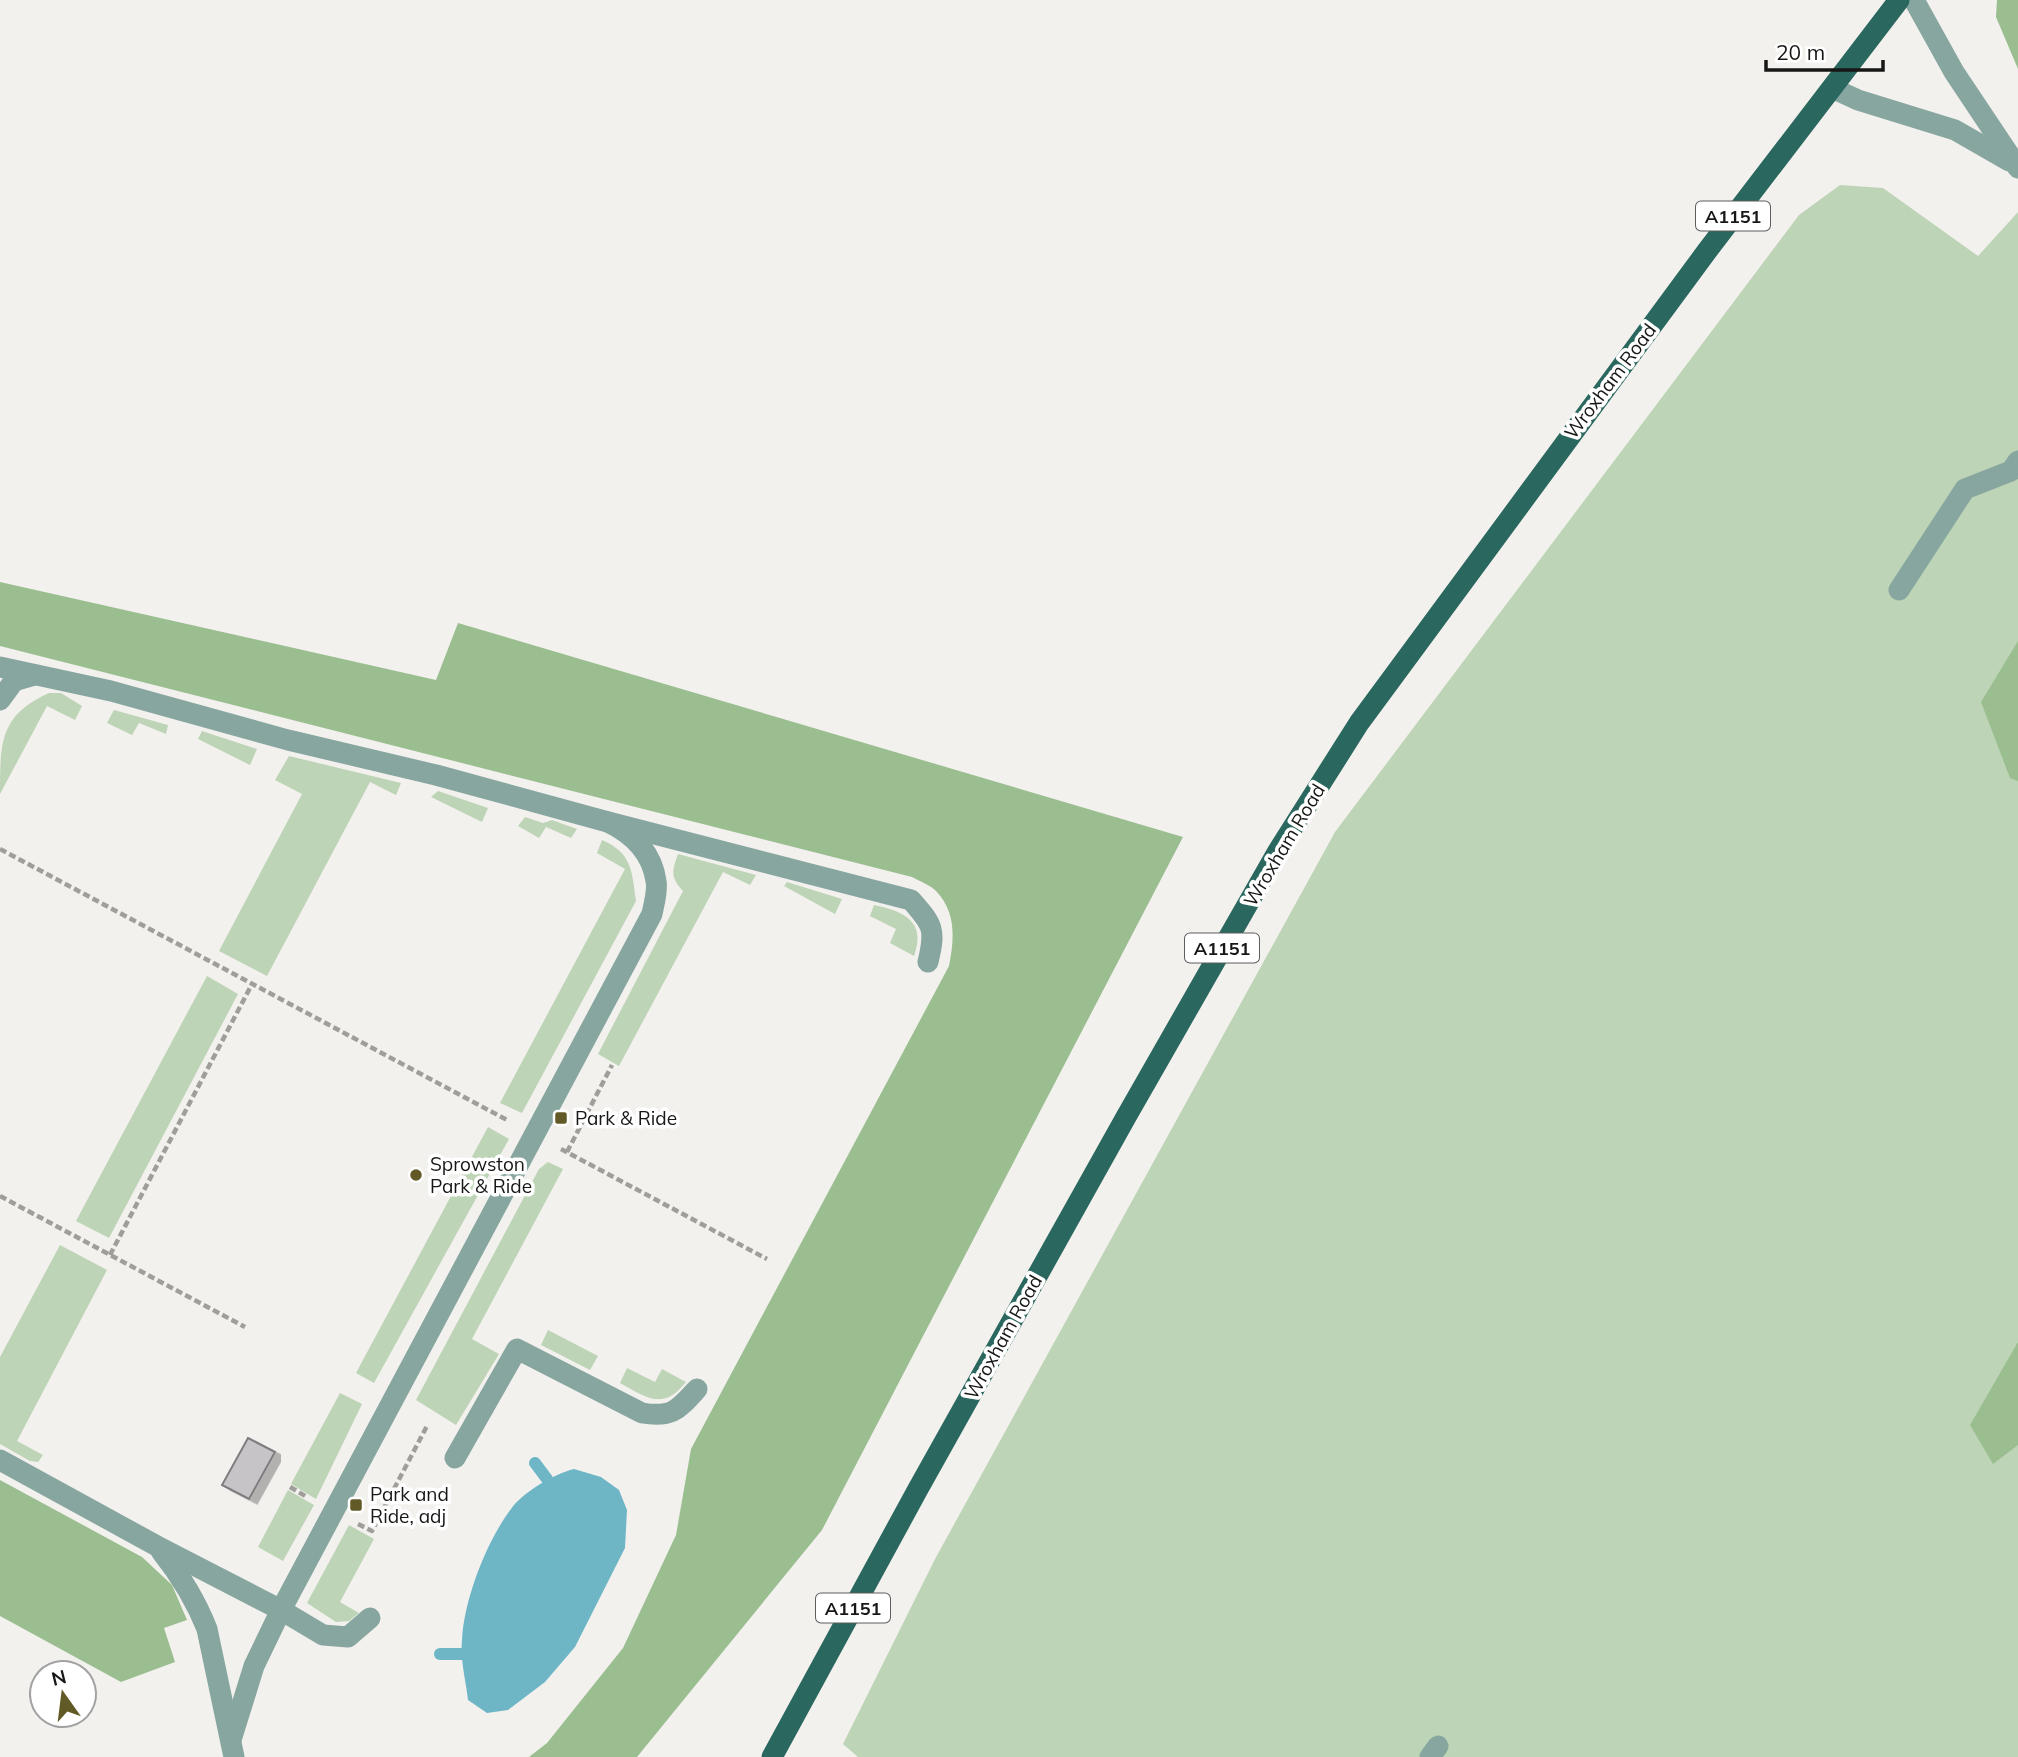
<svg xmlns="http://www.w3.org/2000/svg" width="2018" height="1757" font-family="Mulish,sans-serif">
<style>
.green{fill:#bdd4b6}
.forest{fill:#9abe90}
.water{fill:#6eb6c6}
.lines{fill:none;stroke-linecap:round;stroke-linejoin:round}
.stream{stroke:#6eb6c6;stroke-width:12}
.building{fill:#c6c4c7;stroke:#7e7c7f;stroke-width:2;filter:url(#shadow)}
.path{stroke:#9f9e9b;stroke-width:4.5;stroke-dasharray:7 3.5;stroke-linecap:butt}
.minor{stroke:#88a6a0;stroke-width:21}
.major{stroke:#2a675e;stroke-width:21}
.poi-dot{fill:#625a26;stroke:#fff;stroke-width:2.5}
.labels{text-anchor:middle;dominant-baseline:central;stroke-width:7;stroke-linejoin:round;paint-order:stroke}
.shield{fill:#fff;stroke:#5d5d5c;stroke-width:2}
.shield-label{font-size:18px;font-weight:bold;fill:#171716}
.street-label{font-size:19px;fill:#171716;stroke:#fff}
.poi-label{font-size:19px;fill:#171716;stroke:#fff;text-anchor:start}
</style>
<defs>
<filter id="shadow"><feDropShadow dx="8" dy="4.5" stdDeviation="0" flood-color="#0004"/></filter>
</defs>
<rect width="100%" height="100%" fill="#f3f1ee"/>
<g class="green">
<polygon points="1840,185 1883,188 1978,256 2018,212 2018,1757 858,1757 843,1744 935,1559 1335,832 1799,215"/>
<path d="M49,693H61L82,706L75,720L47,706L0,794C0,742 0,715 49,693Z"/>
<polygon points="114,710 168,725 166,734 139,723 132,735 107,723"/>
<polygon points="202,731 257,749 250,765 198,739"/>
<polygon points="289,756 401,783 396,795 370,782 267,976 219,951 302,794 275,780"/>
<polygon points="438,791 488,808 482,822 431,797"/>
<polygon points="525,817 543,823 552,820 577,829 571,838 546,827 539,838 518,826"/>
<path d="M602,840C632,853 632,871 636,901L522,1113L500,1103L625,869L597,853Z"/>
<path d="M678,854L756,875L750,885L723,872L619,1066L598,1054L683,891C670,877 672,871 678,854Z"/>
<polygon points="787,882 842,899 835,914 784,886"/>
<path d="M874,905C903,911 927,921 914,956L890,943L896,929L870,916Z"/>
<polygon points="207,976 238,994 109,1238 76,1221"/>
<polygon points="488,1127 509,1139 374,1383 356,1373"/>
<polygon points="548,1162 563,1169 472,1339 499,1354 456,1425 416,1400 539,1169"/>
<polygon points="60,1245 107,1270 17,1441 43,1455 38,1462 30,1461 0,1444 0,1357"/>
<polygon points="548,1330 598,1356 590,1370 541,1345"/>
<path d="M627,1368L655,1382L662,1369L686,1382C663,1411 647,1398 620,1383Z"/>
<polygon points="340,1393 362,1404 316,1499 291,1484"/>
<polygon points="288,1490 314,1505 283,1561 258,1547"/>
<polygon points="349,1525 374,1539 340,1602 359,1613 349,1621 336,1622 307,1603"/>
</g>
<g class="forest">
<polygon points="1997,0 2018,0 2018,69 1996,17"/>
<path d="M0,582L436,680L458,623L1183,837L822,1530L637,1757H529L547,1743L623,1648L676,1535L691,1449L949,966C954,940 957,913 936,891C930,885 919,881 912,877L0,646Z"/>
<polygon points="2018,641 2018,781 2010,778 1981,702"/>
<polygon points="2018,1342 2018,1445 1993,1464 1970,1425"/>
<polygon points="0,1480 142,1557 172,1585 187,1620 164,1628 175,1662 121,1682 0,1616"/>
</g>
<path class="water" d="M574,1469L601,1477L619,1490L627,1510L625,1548L575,1647L545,1682L508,1710L487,1713L468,1700C466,1681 460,1660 462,1640C464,1600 486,1542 511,1509C523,1492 554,1474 574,1469Z"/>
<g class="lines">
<g class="stream">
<polyline points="535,1463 547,1479"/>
<polyline points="440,1654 462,1654"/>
</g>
</g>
<polygon class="building" points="248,1438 275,1452 249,1499 222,1485"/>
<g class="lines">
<g class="path">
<polyline points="0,849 507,1120"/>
<polyline points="561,1149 767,1259"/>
<polyline points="567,1152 612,1065"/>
<polyline points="0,1196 245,1327"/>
<polyline points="110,1255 252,984"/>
<polyline points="290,1487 307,1497"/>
<polyline points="358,1524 372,1531 428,1424"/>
</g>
<g class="minor">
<polyline points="1914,0 1954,72 2018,168"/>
<polyline points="1832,88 1858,100 1955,130 2009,161"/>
<polyline points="1899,590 1965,489 2011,471 2018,461"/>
<path d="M0,667L111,691L288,740L436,775L608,822L911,900C933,925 936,929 928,962"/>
<polyline points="0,700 14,681 35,675"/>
<path d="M455,1458L517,1349L642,1413C672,1418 678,1410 697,1389"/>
<polyline points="0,1460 157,1546 281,1610 323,1635 348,1637 370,1618"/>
<path d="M161,1551C180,1575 196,1601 207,1629L234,1757"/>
<path d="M231,1740L254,1666L281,1610L652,914C654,904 658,890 656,881C652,853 633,834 608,822"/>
<polyline points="1430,1757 1438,1746"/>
</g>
<polyline class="major" points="772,1757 918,1489 1126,1117 1278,851 1359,723 1707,251 1899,0"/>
</g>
<g class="poi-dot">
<rect x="554" y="1111" width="14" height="14" rx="3.5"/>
<circle cx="416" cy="1175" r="7"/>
<rect x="349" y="1498" width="14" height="14" rx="3.5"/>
</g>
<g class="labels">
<g class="shield">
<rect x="1696" y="201.5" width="74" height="29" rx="5"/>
<rect x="1185" y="933.5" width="74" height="29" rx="5"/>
<rect x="816" y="1593.5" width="74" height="29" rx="5"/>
</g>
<g class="shield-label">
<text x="1733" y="216">A1151</text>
<text x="1222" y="948">A1151</text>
<text x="853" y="1608">A1151</text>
</g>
<g class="street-label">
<text transform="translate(1610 381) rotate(-53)">Wroxham Road</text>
<text transform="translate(1284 845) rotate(-59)">Wroxham Road</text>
<text transform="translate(1003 1337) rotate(-61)">Wroxham Road</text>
</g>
<g class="poi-label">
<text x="575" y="1118">Park &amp; Ride</text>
<text x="430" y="1164">Sprowston<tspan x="430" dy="22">Park &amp; Ride</tspan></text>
<text x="370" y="1494">Park and<tspan x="370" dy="22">Ride, adj</tspan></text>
</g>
</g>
<g transform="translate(63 1694) rotate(346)"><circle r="33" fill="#ffffff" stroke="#a2a2a2" stroke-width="2"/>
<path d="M0-5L12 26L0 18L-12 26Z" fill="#625a26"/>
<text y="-10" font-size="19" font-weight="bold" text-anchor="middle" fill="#171716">N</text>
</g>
<path d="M1766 60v10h117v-10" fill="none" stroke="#171716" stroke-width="3.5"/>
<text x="1776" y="60" font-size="21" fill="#171716" stroke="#ffffff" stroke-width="5" paint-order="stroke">20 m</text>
</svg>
